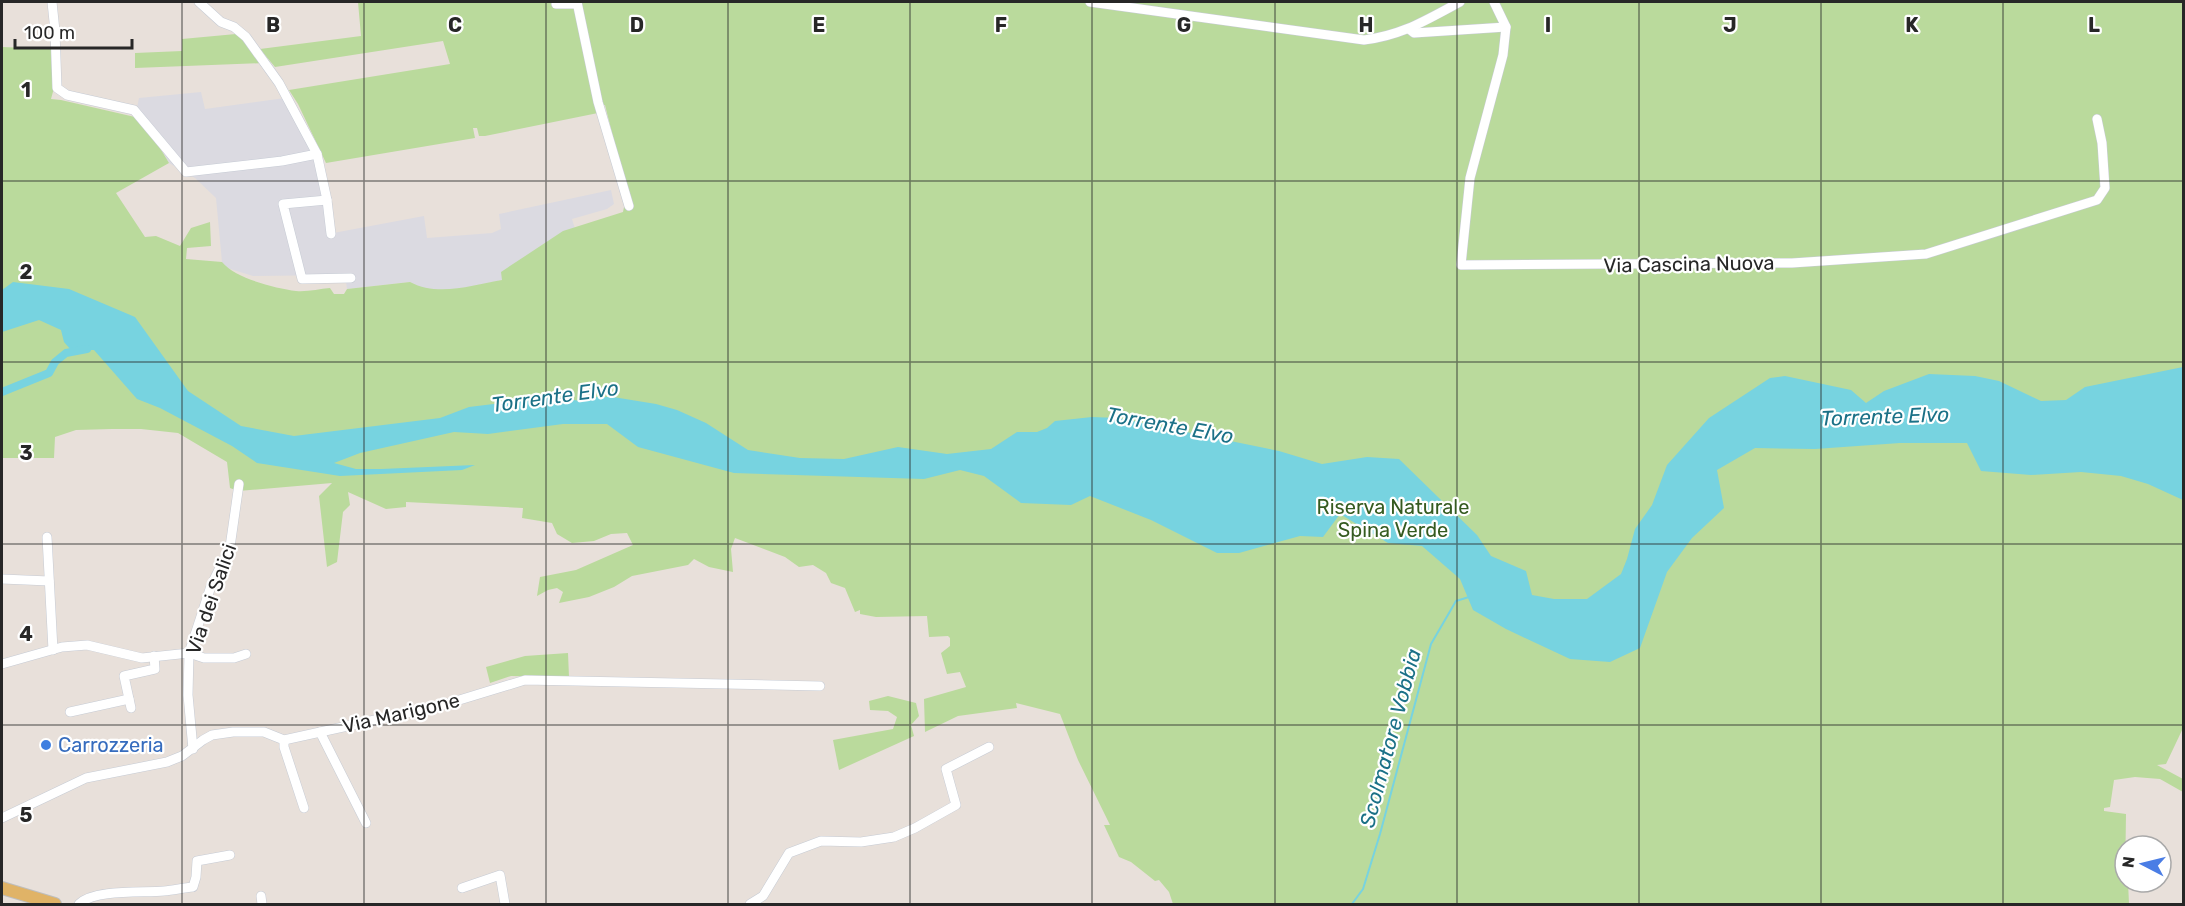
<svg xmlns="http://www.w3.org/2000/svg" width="2185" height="906" font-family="Rubik,sans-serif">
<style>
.industrial{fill:#dbdae1}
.green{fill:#bada9c}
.water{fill:#77d3e0}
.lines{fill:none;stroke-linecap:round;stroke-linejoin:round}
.stream{stroke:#77d3e0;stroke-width:2}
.canal{stroke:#77d3e0;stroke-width:8}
.minor-casing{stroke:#c6cbd4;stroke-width:10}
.major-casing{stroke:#bebebe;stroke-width:14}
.minor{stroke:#fff;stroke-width:9}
.major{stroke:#e0b367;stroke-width:12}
.grid{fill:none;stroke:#272727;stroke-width:1.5;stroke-opacity:0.55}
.shop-dot{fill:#3f7fe0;stroke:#fff;stroke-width:2}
.labels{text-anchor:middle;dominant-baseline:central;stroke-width:4.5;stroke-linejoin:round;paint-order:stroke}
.street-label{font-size:20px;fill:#272727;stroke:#fff}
.park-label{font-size:20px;fill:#355b20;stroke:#fff}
.shop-label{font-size:20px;fill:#366cbe;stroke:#fff;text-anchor:start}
.water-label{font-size:21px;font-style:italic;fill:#1b7187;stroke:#fff}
.grid-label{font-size:20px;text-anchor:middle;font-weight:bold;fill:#272727;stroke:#fff;stroke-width:4.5;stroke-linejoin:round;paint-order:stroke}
</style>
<rect width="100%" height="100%" fill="#e8e0da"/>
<polygon class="industrial" points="201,92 205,109 285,98 312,151 323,197 328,234 424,216 427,238 492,233 501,229 499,214 611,190 614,204 607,209 572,219 576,232 511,278 447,292 426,290 410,282 347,289 345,275 253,276 227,268 222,262 216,198 195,178 169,163 160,148 135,117 139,98"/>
<g class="green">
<path d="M358,2H2183L2184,726L2166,764L2157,765L2183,779V792L2160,779L2135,777L2114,780L2110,807L2104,808V811L2126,814L2125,882H2128L2129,904H1173L1169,892L1159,880L1155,881L1131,862L1119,857L1104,825H1110L1078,760L1060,714L1016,703L1017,708L958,716L925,732L924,699L966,687L960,672L947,674L941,653L950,646V638L948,636L929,637L927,616L876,617L860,614V610L855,612L845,588L831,583L826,573L813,565L799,567L785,557L735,538L731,549L733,572L709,567L694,559L688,565L632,576L614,587L589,597L559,603L563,592L557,588L548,590L537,596L540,577L576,570L633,545L627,533L611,534L594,541L572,543L557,534L552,523L522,518L523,508L406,502V507L386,509L348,492L350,505L343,512L337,562L327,567L319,496L332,483L238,491L230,488L227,462L178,433L141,429H112L76,430L55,437L54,458H2V47L53,49L54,88L51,99L61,100L135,117L160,148L169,163L116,193L145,237L156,236L180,246L191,228L210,222L211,246L187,248L186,259L222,262C236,279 275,288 296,291C307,292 319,289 330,288L334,294H344L347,289L410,282C438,297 473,285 502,280L501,272L563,231L623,212L627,193L605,105L596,107L598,113L485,136H479L477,128H473L475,138L326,163L298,104L289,90L450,64L443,41L275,67L260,49L361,36Z"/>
<polygon points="236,34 248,44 264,63 135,68 135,53 182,51 182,39"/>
<polygon points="568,653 569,677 511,676 490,683 486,667 525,656"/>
<polygon points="888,696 916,703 919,716 911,725 914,736 839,770 833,740 893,729 897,717 888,711 870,710 869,701"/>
</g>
<polygon class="water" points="13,282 69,289 135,317 188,391 241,426 294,436 440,418 469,407 533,399 556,397 580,401 594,397 613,397 656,404 677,410 706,423 748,450 800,458 844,459 898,447 947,454 991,449 1017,432 1037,432 1047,428 1055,421 1092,417 1118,418 1279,451 1322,464 1367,457 1399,459 1477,535 1491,556 1526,571 1532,595 1554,599 1587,599 1621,574 1627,559 1635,529 1652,505 1667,465 1709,418 1770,378 1785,376 1851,390 1866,403 1884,391 1929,374 1975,376 1999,381 2041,401 2066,400 2085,387 2183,367 2183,500 2148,484 2121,476 2081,472 2031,475 1981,471 1967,443 1900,443 1815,449 1755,448 1717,470 1724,508 1692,538 1667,572 1640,648 1610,662 1570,659 1506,629 1473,610 1460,579 1422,546 1388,543 1340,514 1323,537 1300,536 1239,553 1217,553 1151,520 1090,496 1071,505 1021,503 984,476 960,470 924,479 734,473 638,447 607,424 563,424 488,434 454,432 360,453 334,463 356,469 381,469 475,465 462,470 340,476 257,463 232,446 160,408 137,399 94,350 71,350 64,342 61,330 39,320 2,332 2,290"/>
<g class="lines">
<polyline class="stream" points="1352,904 1363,889 1380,834 1431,644 1456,601 1469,597"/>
<polyline class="canal" points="2,392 49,373 55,362 66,353 87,349"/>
<g class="minor-casing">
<g id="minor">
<polyline points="52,2 55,31 57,88 67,95 134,110 186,172 282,161 317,154"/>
<polyline points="199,2 221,22 234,27 246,37 279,83 317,154 327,200 331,234"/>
<polyline points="577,2 598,102 629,206"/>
<path d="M1090,2L1364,40C1403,35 1426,20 1460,2"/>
<polyline points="1494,2 1506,27 1503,55 1470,178 1461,265 1792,263 1926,254 2097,200 2105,188 2102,143 2097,119"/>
<polyline points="556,4 577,4"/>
<polyline points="1409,29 1414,33 1506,27"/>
<polyline points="327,200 283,204 302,279 351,278"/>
<polyline points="47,537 53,650"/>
<polyline points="2,579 49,581"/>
<polyline points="2,664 62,647 87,645 142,658 189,653 204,658 234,658 246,654"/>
<polyline points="131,708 124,676 155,669 154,656"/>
<polyline points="70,712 129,699"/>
<polyline points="320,732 366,823"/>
<polyline points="284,740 284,747 304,808"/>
<polyline points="193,749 188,695 189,653 211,586 230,547 239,484"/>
<polyline points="2,818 86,778 167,762 182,756 203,740 212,735 233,732 264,732 284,740 443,705 525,680 820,686"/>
<polyline points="462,888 500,875 505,904"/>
<polyline points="261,896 262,904"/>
<path d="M79,904C95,889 143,893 164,891C174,890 183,888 193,887L196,877L197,861L230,855"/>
<polyline points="750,904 763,896 789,853 821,841 861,842 894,837 915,828 956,805 946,769 989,747"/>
</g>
</g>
<g class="major-casing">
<polyline id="major" points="2,888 55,904"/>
</g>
<use href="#minor" class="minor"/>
<use href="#major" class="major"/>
</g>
<path class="grid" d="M182,2V904M364,2V904M546,2V904M728,2V904M910,2V904M1092,2V904M1275,2V904M1457,2V904M1639,2V904M1821,2V904M2003,2V904M2,181H2184M2,362H2184M2,544H2184M2,725H2184"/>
<circle class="shop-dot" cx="46" cy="745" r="6"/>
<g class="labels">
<g class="street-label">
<text transform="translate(1689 264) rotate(-1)">Via Cascina Nuova</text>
<text transform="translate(211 599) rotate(-71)">Via dei Salici</text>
<text transform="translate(401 713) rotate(-13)">Via Marigone</text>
</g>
<g class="park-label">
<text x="1393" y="507">Riserva Naturale<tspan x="1393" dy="23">Spina Verde</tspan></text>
</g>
<g class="shop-label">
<text x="58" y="745">Carrozzeria</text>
</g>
<g class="water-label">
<text transform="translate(555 396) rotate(-8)">Torrente Elvo</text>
<text transform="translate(1885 416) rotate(-2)">Torrente Elvo</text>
<text transform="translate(1170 425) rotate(10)">Torrente Elvo</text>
<text transform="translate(1390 738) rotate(-75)">Scolmatore Vobbia</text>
</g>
</g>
<g class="grid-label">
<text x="273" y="32">B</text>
<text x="455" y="32">C</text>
<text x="637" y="32">D</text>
<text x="819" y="32">E</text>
<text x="1001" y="32">F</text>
<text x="1184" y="32">G</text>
<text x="1366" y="32">H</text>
<text x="1548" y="32">I</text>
<text x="1730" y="32">J</text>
<text x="1912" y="32">K</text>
<text x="2094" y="32">L</text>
<text x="26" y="97">1</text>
<text x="26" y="279">2</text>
<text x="26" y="460">3</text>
<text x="26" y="641">4</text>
<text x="26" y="822">5</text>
</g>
<rect width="2185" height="906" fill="none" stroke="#272727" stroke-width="6"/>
<g transform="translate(2143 864) rotate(277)"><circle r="28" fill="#ffffff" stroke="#a9a9a9" stroke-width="1.5"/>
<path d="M0-4.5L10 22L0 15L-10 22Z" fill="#4a7de5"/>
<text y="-9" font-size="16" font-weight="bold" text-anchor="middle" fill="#272727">N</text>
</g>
<path d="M15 39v9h117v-9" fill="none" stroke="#272727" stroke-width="3"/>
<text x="24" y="39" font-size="18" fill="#272727" stroke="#ffffff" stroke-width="4.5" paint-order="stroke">100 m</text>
</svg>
